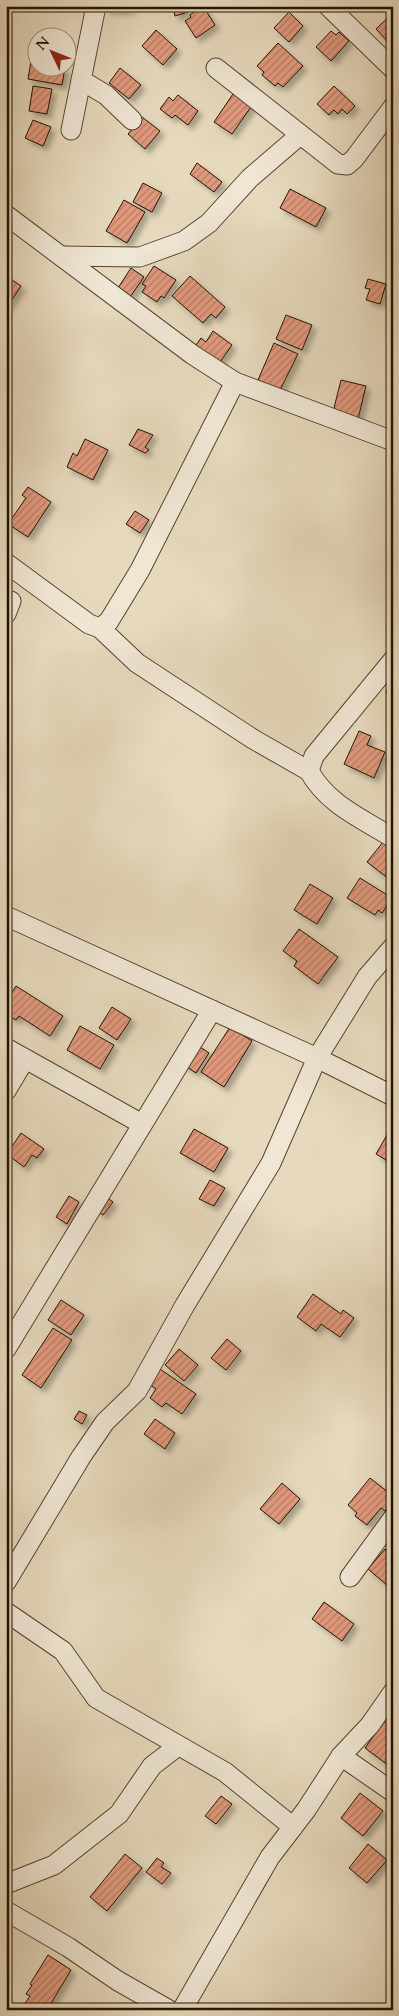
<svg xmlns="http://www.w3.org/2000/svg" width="399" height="2016" font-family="Cardo,serif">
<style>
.building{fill:url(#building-hatch);stroke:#231300;filter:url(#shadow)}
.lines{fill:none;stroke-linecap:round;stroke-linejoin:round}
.street-casing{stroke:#54442f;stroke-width:21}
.street{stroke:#efe6d4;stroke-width:19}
</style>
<defs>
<pattern id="building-hatch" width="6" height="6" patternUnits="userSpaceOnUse" patternTransform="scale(1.25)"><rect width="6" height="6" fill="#e1997d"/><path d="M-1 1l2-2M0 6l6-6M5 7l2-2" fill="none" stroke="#b67c64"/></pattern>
<filter id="shadow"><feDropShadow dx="4.5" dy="4.5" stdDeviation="2.5" flood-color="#0004"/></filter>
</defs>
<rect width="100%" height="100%" fill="#e6d9bd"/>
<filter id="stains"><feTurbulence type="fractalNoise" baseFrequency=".004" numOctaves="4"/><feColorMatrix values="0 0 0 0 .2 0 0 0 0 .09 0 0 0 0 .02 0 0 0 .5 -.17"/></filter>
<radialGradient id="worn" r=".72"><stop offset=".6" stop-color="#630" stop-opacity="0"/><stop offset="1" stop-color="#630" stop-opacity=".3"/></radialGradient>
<g class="building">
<rect x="106" y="6" width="24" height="4"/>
<polygon points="173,6 186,6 188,12 175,16"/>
<polygon points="203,6 215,25 196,38 185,21 191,17 190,15"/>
<polygon points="289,12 303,26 289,42 274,28"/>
<polygon points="393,13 393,42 390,44 376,29"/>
<polygon points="156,30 177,49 163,65 142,46"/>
<polygon points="331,31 336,35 339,32 349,41 331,61 316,47"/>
<polygon points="278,43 303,66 283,87 278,83 275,86 262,75 264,72 257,66"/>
<polygon points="32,55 38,56 38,68 65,68 62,85 28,79"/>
<polygon points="120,68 141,85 129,99 109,83"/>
<polygon points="33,86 52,89 47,114 29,111"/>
<polygon points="334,86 355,106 347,114 342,109 338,114 334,110 329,115 317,104"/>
<polygon points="235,91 253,104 232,134 214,122"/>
<polygon points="178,95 198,111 188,125 175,115 172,118 160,109 169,97 173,101"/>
<polygon points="142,117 160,131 145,149 128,134"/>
<polygon points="33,120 51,127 43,146 25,138"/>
<polygon points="197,163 222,182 214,192 190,174"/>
<polygon points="143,183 162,193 152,212 133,202"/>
<polygon points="290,189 326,208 316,227 280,208"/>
<polygon points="124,200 145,212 127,243 106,231"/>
<polygon points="154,266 176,280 164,298 161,296 157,302 142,292 146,286 142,284"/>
<polygon points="131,268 144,277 130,297 118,288"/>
<polygon points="6,276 21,286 6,309"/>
<polygon points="190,276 225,307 216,318 211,314 203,323 172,296"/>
<polygon points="368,279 386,284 380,304 366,300 370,289 365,288"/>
<polygon points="286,315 312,325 302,350 276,339"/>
<polygon points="213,331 232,345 218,365 194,348 201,338 206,342"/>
<polygon points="274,343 298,354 280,390 258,380"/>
<polygon points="341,380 366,386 358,419 333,412"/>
<polygon points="138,429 153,435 145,447 149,450 145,453 129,445"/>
<polygon points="85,439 108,450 93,480 67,467 73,453 77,456"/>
<polygon points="28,487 51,502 28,537 8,524 26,498 22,495"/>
<polygon points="135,511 149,520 140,533 126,524"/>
<polygon points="393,679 393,702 388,700 390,695 386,693"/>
<polygon points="359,731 371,736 367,745 385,752 374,778 344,764"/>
<polygon points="387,837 393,841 393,882 367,862"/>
<polygon points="360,878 392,898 382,913 378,910 375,915 347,898"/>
<polygon points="310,884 333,898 317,924 294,910"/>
<polygon points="299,929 338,957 318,984 294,966 297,961 283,951"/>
<polygon points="16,986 63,1016 50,1036 19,1016 16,1020 6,1014 8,1009 6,1008 6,1002"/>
<polygon points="112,1007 131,1019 117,1040 99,1028"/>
<polygon points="80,1026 114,1045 100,1069 67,1050"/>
<polygon points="230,1027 252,1041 224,1087 201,1072"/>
<polygon points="194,1043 209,1053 196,1073 181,1063"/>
<polygon points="391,1128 393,1129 393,1164 376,1154"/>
<polygon points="194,1129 228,1148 214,1172 180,1153"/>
<polygon points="21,1133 44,1149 37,1158 32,1155 24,1167 7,1154"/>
<polygon points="210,1180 225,1188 214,1206 199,1199"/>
<polygon points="103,1195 113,1202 103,1215 93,1207"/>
<polygon points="69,1196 79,1202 67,1224 56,1217"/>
<polygon points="313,1294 341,1314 343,1310 354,1318 340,1337 321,1324 316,1331 297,1317"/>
<polygon points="61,1300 84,1315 71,1335 48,1320"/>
<polygon points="53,1328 72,1340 41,1388 22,1375"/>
<polygon points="227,1339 241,1351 226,1370 211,1358"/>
<polygon points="179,1349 198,1365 184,1381 165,1365"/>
<polygon points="160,1369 196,1394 182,1414 166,1403 162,1407 150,1398 156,1389 149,1384"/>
<polygon points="79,1411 87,1415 82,1424 74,1419"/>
<polygon points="155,1419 175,1433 165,1449 144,1434"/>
<polygon points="370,1478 393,1496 393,1501 385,1511 381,1508 367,1525 355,1516 357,1513 348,1505"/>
<polygon points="282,1483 300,1499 279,1524 260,1509"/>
<polygon points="385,1549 393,1555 393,1590 368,1569"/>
<polygon points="324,1602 354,1624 342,1641 312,1619"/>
<polygon points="393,1710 393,1760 388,1765 365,1748"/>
<polygon points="360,1793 383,1811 363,1836 341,1818"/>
<polygon points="221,1796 232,1804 216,1824 205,1816"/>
<polygon points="368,1844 387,1860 367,1883 349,1868"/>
<polygon points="125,1854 142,1868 107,1911 90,1897"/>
<polygon points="157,1858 164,1863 161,1867 171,1873 162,1884 146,1872"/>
<polygon points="48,1955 71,1970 47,2010 21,2010 30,1996 26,1994 32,1985 30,1984"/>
</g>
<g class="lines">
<g class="street-casing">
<g id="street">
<polyline points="328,6 393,69"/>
<polyline points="216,68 338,164 347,165 354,159 393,107"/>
<polyline points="81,80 106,95 132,120"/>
<polyline points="71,130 96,6"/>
<polyline points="6,215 193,355 235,382 393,441"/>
<polyline points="61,256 140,257 184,241 209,223 250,178 300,135"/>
<polyline points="6,563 89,624 100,628 109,621 140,570 235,382"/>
<polyline points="6,614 11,601"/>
<polyline points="100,628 137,663 253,739 309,771"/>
<path d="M393,660L314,756L309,771C328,805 361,818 393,838"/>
<polyline points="6,916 317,1058 393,1096"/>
<polyline points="6,1048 142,1124"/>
<polyline points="6,1091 25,1059"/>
<polyline points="6,1349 212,1010"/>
<polyline points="350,1577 393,1518"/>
<polyline points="6,1582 81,1457 105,1422 137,1391 185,1305 271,1163 317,1058 367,977 393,947"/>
<polyline points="6,1612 63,1651 96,1698 225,1772 293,1827"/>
<polyline points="341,1756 393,1792"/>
<polyline points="6,1884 54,1865 119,1814 152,1766 178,1746"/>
<polyline points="6,1911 68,1947 118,1981 169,2010"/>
<polyline points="182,2010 270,1857 306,1810 341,1756 370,1725 393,1692"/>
</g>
</g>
<use href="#street" class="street"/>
</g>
<rect width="399" height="2016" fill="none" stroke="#e6d9bd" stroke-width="25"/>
<rect x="8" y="8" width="384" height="2001" fill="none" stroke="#231300" stroke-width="2.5"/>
<rect x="12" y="12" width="374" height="1991" fill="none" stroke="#231300"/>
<g transform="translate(52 52) rotate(313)"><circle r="24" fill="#efe6d4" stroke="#9d927f"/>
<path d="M0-4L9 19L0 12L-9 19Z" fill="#8f2418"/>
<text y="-8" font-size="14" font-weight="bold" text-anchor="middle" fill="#231300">N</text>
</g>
<rect width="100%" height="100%" filter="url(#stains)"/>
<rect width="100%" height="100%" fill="url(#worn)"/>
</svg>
